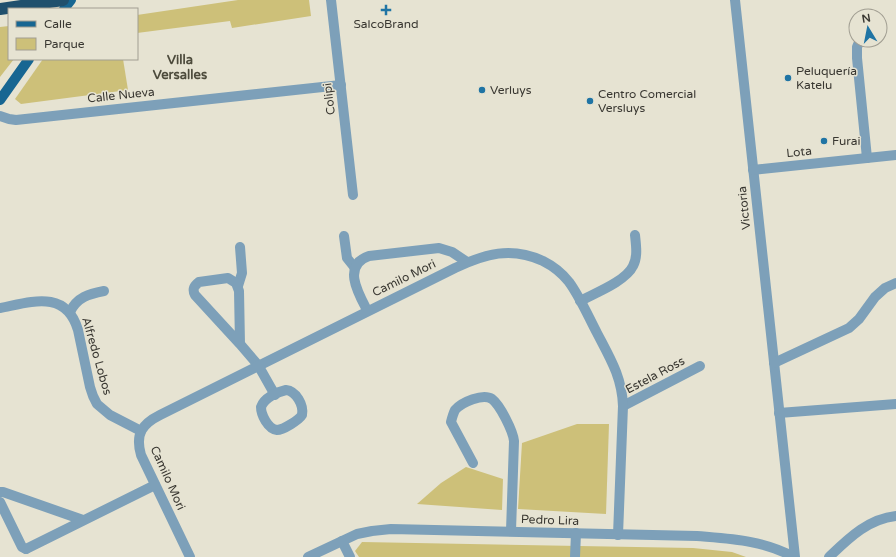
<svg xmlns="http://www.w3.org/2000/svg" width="896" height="557" font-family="'Varela Round',sans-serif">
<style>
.green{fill:#cdc079}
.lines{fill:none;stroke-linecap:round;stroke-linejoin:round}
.minor{stroke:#7da0b9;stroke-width:10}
.major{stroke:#176692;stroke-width:10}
.highway{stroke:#20506d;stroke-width:12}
.poi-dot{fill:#1f74a4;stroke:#e6e3d2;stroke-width:1.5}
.labels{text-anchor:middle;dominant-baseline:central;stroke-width:3;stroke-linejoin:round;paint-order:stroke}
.poi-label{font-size:12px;fill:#393731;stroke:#e6e3d2;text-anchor:start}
.street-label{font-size:12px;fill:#393731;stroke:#e6e3d2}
.neighbourhood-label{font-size:13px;font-weight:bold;fill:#4d4b3c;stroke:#e6e3d2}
</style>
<rect width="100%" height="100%" fill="#e6e3d2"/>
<g class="green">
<polygon points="238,0 309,0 311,16 232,28 230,21 137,33 137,15"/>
<polygon points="9,26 9,59 14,59 0,77 0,27"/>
<polygon points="43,59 123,59 128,90 21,104 15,99"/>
<polygon points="577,424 609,424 606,514 518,509 522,443"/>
<polygon points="466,467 503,479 502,510 417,504 441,483"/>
<polygon points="362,542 693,548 732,552 746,557 359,557 355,551"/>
</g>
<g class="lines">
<g class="minor">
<polyline points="331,0 353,195"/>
<polyline points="735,0 795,557"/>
<polyline points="860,40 857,47 857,58 867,158"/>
<polyline points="0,116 9,119 16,120 341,85"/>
<polyline points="753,170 896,155"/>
<polyline points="344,236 347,258 355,268"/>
<polyline points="238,286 242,273 240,247"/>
<path d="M580,301C595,293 626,281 633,266C638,257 636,245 635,235"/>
<path d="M0,308C31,302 66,289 78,330L90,387L93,396L97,404L110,415L141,431"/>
<path d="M367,310C358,293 342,265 369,256L439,248L452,252L467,262"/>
<path d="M70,312C77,297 89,294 104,291"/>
<path d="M240,344L239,291L236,283L228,278L199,282C194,286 192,289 195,295L240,344L258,365L275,395"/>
<polyline points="774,363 849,328 859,319 875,297 885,288 896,283"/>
<path d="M286,390C296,391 304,405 302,415C299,420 283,430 277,430C268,429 261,415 261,407C264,398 277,392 286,390Z"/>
<polyline points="623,406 700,366"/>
<polyline points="779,413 896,404"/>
<path d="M473,463L451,422C452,418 453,414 455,410C462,402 483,393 492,399C500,405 513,431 514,441L511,531"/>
<polyline points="0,492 3,492 83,520"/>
<polyline points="0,502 22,547 26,549"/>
<polyline points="342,541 350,557"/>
<polyline points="26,549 155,485"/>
<path d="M190,557L141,455C135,434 142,424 160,415L455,268C485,254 511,246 543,261C553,266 562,273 569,282C580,297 588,316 597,333C610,358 622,377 623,406L618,535"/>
<path d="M308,557L357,534L372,531L391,529L697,536C732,539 762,540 794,557"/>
<polyline points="575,557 576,533"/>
<path d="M829,557C849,538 868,519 896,516"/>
</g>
<g class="major">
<polyline points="64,9 71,0"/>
<polyline points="0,100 29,59"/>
</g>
<polyline class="highway" points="0,9 63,0"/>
</g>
<g class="poi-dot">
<path d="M384 4h4v4h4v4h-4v4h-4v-4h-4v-4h4z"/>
<circle cx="788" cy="78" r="4"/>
<circle cx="482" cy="90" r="4"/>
<circle cx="590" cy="101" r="4"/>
<circle cx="824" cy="141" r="4"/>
</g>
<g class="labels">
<g class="poi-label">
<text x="386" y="24" text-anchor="middle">SalcoBrand</text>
<text x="796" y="71">Peluquería<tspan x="796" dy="14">Katelu</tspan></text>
<text x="490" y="90">Verluys</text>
<text x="598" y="94">Centro Comercial<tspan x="598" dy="14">Versluys</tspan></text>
<text x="832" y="141">Furai</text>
</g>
<g class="street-label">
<text transform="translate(121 95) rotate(-6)">Calle Nueva</text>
<text transform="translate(329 99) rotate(-97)">Colipi</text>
<text transform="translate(799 152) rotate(-6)">Lota</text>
<text transform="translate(744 208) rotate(-96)">Victoria</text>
<text transform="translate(404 278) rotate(-26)">Camilo Mori</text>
<text transform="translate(97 356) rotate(74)">Alfredo Lobos</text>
<text transform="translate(655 375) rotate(-28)">Estela Ross</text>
<text transform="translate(168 478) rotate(66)">Camilo Mori</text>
<text transform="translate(550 520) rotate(2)">Pedro Lira</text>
</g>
<g class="neighbourhood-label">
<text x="180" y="60">Villa<tspan x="180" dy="15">Versalles</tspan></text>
</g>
</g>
<rect x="8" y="8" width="130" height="52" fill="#e6e3d2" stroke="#a19e92"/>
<rect x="16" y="21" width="20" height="6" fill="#176692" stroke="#a19e92"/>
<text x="44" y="28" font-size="12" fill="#393731">Calle</text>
<rect x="16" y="38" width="20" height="12" fill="#cdc079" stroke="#a19e92"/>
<text x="44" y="48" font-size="12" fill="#393731">Parque</text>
<g transform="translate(868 28) rotate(350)"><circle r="19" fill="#e6e3d2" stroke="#a19e92"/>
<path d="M0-3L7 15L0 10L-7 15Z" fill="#1f74a4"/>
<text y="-6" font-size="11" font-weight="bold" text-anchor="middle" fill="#393731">N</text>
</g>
</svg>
